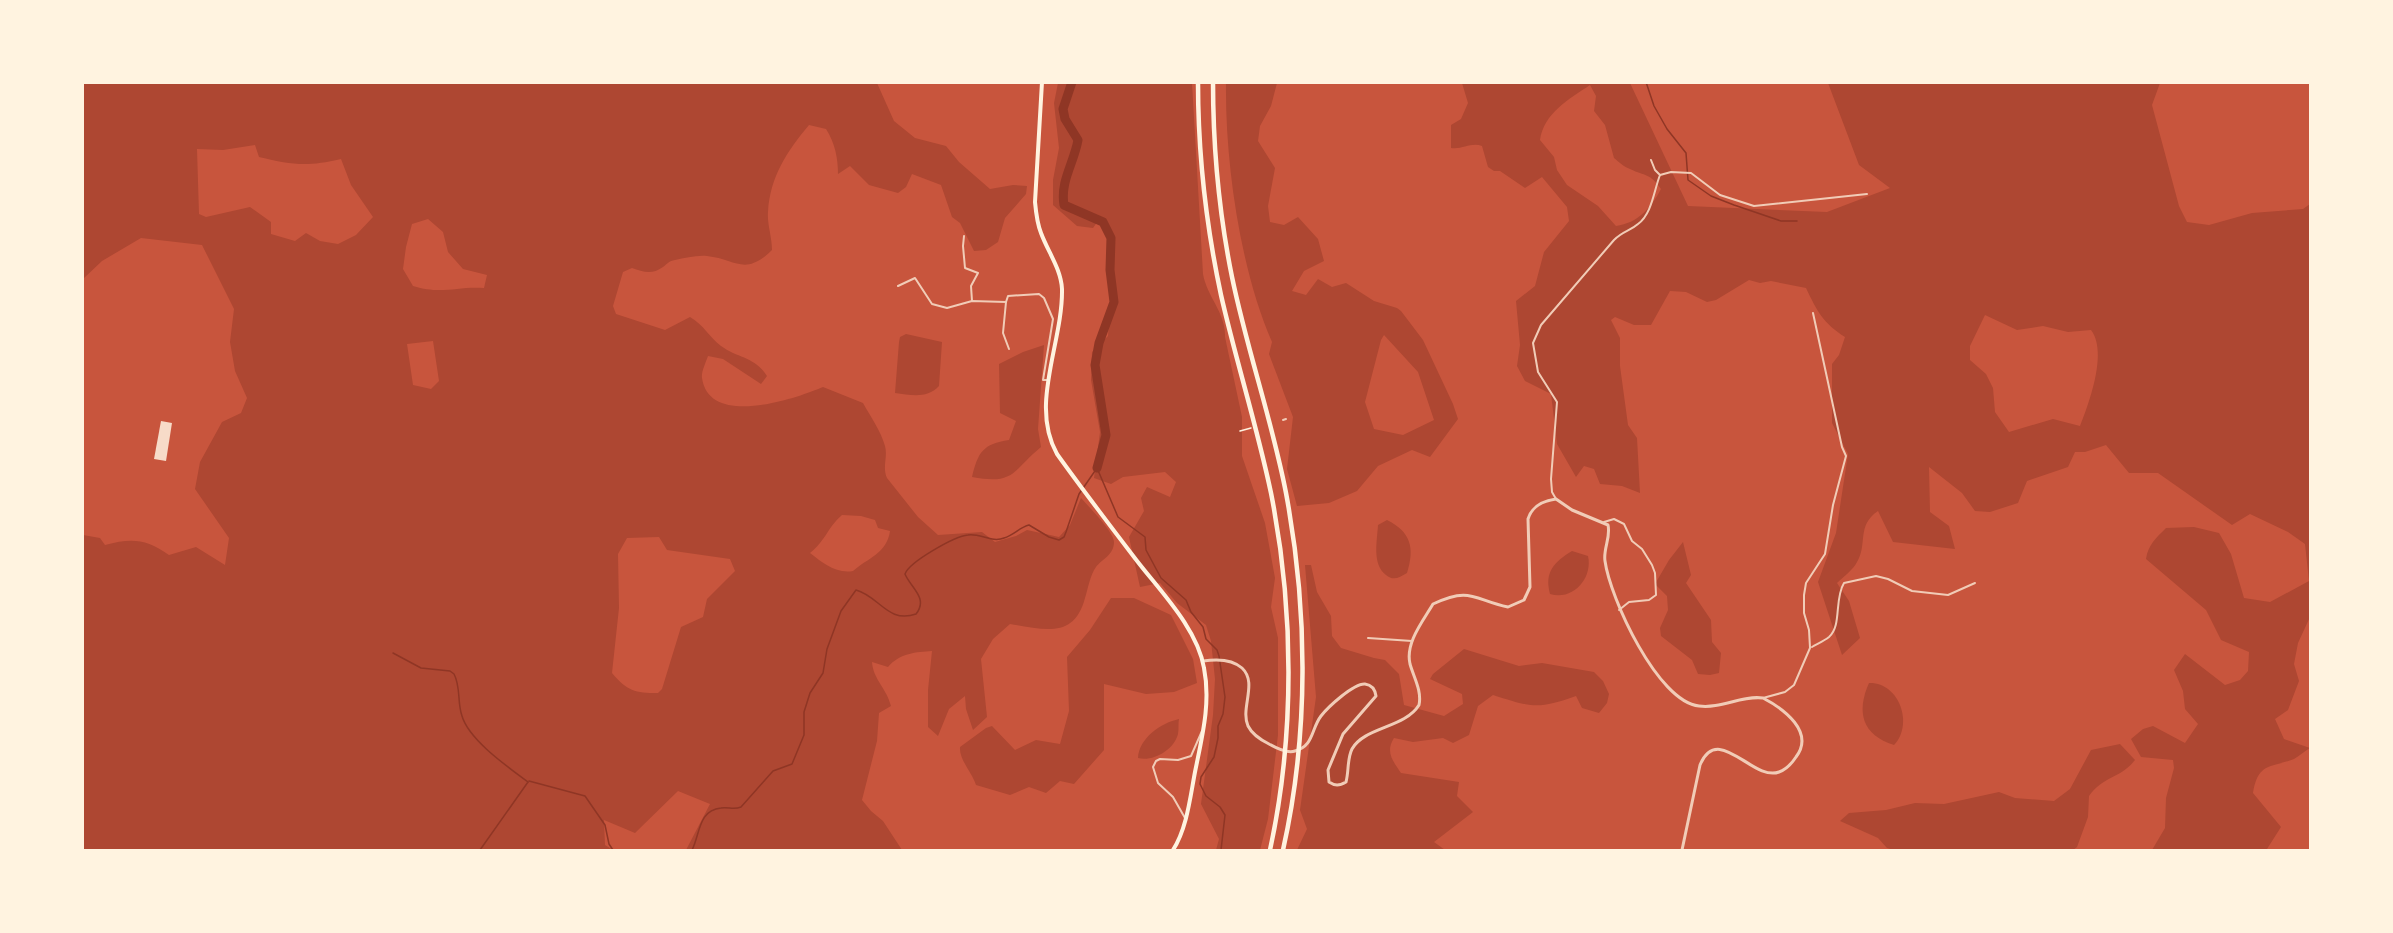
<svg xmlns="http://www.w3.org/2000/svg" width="2393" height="933" font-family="Helvetica,sans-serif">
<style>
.green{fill:#ae4732;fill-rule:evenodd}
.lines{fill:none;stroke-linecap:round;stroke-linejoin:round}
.stream{stroke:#8f3625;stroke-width:1.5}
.river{stroke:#8f3625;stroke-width:9}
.building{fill:#f7dbc8}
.path{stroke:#fff3e0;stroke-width:1.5}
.minor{stroke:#f1ccb7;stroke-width:2}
.tertiary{stroke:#f1ccb7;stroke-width:3}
.primary{stroke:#fff3e0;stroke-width:4}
.motorway{stroke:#fff3e0;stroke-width:4.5}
</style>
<rect width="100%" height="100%" fill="#c8553d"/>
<g class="green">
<path d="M83,82L877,83L894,121L915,138L946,146L959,162L990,189L1013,185L1027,186L1026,194L1005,218L998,242L986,250L974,251L960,223L952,217L941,185L912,174L906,187L898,193L869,185L850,166L838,174C838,158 835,143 826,129L809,125C787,151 770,177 768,212C767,224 772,237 772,250C745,277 736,259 707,256C697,255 685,258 675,260C669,261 667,264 663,267C652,275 643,272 632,268L623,272L613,306L616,314L665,330L690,317C704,325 709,337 721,346C739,359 754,356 767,376L761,384L723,359L708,356C706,362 701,372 702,378C709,428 795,399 823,387L863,403C870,416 881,431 885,446C888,457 882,467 887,478L918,517L938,535L982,532L995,542L1016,536L1027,530L1059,537L1070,525L1081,498C1089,507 1114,532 1114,542C1114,555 1102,559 1096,567C1090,575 1088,589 1085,598C1074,640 1043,629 1010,624L993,639L981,659L987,717L973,730L966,709L965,696L949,709L938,736L928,727V690L932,651C916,652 900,653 888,667L872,662C873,679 887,689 891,706L879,713L877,741L862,800L871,811L883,821L902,850H686L710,804L678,791L635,833L604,820L605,845L613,850H83V535L100,538L105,545C132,538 146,539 169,555L196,547L225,565L229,538L195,489L200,462L222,422L241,413L247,398L235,371L230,342L234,309L202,245L141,238L102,261L83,279ZM255,145L259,157C292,165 307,167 341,159L351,185L373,217L356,235L338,244L320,241L306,233L295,241L271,234V222L250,207L206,217L199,214L197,149L223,150ZM428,219L443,232L448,252L463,269L487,275L484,288C457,286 442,295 413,286L403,269L406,247L412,224ZM433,341L439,381L431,389L413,385L407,344ZM842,515L861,516L875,520L878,528L890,531C887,553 868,558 853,571C836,574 823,563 810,553C827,539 827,528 842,515ZM659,537L667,550L730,559L735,571L707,599L703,617L681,627L662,689L658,693C635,693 627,691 612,673L619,608L618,554L627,538Z"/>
<path d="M1058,83H1192L1203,274C1207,297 1226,313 1225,337L1242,417V456L1265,523L1275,578L1271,607L1278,638V735L1268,819L1260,850H1216L1219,839L1201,804L1213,715L1215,679L1211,641L1206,625L1177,603L1160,583L1140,587L1129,537L1144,511L1141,498L1147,487L1170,497L1176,482L1165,472L1123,477L1111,484L1094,478L1100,432L1091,380L1092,352L1108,336L1113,259L1107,226L1098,221L1093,228L1077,226L1053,205V180L1059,148L1054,103Z"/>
<path d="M1226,83H1277L1271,106L1260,126L1258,141L1275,168L1268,206L1270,222L1284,225L1298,217L1318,239L1324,261L1304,271L1292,291L1306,295L1318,279L1332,287L1346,283L1374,301L1397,308L1401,311L1423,340L1453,404L1458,419L1430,457L1412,450L1378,466L1357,491L1329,503L1297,506L1287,469L1293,417L1269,354L1272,342C1240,269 1225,162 1226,83ZM1384,335L1418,372L1434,420L1403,435L1374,429L1365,402L1381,340Z"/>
<path d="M1462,83H1630L1688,206L1827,212L1890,188L1859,165L1828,83H2160L2152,105L2179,206L2187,222L2209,225L2252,213L2303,209L2310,204V617L2298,643L2294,664L2299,681L2288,710L2275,719L2284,739L2310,748C2305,751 2299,756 2294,759C2271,768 2258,762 2253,793L2281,827L2267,849L2152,850L2165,828L2166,798L2174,768L2173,760L2141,757L2131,739L2143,729L2153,726L2185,743L2198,724L2185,709L2183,691L2174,670L2185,654L2225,685L2240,680L2248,671L2249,652L2221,640L2206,610L2146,559C2148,545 2156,538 2166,528L2194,527L2219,533L2231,554L2244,598L2270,602L2309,581L2305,544L2288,532L2250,514L2232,525L2158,473H2129L2106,445L2085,452H2075L2068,467L2027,481L2018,503L1990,512L1975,511L1962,493L1929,467L1930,512L1949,526L1955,549L1893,542L1878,511C1856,526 1868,544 1857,562C1853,570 1844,576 1837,583L1849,601L1860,638L1842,655L1818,582L1836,533L1848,454L1832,423V364L1839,355L1845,337C1823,323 1817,311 1806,288L1771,281L1760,283L1749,280L1716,300L1707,302L1686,292L1670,291L1651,325H1634L1615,317L1611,320L1620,338V366L1628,425L1637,438L1640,493L1622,486L1600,484L1594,469L1584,466L1576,477L1557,444L1551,394L1525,381L1517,366L1520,345L1516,301L1535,286L1544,252L1569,221L1567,207L1542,177L1525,188L1500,171H1494L1488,167L1482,146C1471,142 1462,150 1451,148V125L1461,119L1468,103ZM1590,85L1596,96L1594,111L1605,125L1614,158C1619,162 1624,167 1630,169C1646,177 1649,172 1661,189C1651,208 1638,223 1616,226L1598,206L1567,185L1557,170L1554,157L1540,140C1544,113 1569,99 1590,85ZM1985,315L2017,330L2043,326L2068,332L2091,330C2108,352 2089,403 2080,426L2053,419L2009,432L1995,412L1993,388L1986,374L1970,360V346Z"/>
<path d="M906,334L942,342L939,386C927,399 911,395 895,393L899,342L900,337Z"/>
<path d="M1044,345L1038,429L1041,447C1012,471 1015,485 972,477C978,452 983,444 1009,440L1016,421L1000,413L999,364L1023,352Z"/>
<path d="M1387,520C1411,532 1415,548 1407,573C1399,578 1393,581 1386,575C1372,564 1377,542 1378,525Z"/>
<polygon points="1683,542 1691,575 1686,583 1711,620 1712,642 1721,653 1719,673 1710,675 1698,674 1692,660 1661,636 1660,628 1668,610 1667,596 1655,584 1669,560"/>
<path d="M1572,551L1588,556C1593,578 1573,601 1550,594C1544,572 1554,562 1572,551Z"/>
<path d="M1305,565H1311L1317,592L1331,616L1332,636L1341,648L1374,658L1385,660L1399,674L1404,705L1444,716L1463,704L1462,694L1430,679L1433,674L1464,649L1519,666L1542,663L1594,672L1603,681L1609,694L1607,703L1599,713L1582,708L1576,696C1537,710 1531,707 1493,695L1478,706L1469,735L1453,743L1443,738L1413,742L1394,738C1385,752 1393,761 1401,773L1459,782L1457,796L1473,812L1434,842L1445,850H1297L1307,829L1300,810L1316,697Z"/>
<path d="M1111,598H1134L1171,615L1193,659L1197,683L1174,692L1146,694L1104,684V750L1074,784L1060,781L1046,793L1029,787L1010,795L976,785C972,772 959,760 960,747L986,728L992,726L1015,750L1036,740L1060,744L1069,711L1067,657L1090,630Z"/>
<path d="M1869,683C1899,682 1914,724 1894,745C1862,735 1856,712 1869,683Z"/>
<path d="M1179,719C1178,723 1179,729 1178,734C1174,750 1153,762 1138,758C1139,738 1161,723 1179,719Z"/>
<path d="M2120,744L2135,760C2120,779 2103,776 2089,796L2088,817L2077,847L2073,850H1894L1887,848L1878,838L1840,821L1849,813L1886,810L1915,803L1944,804L1999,792L2015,798L2054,801L2070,789L2091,750Z"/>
</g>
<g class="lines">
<g class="stream">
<polyline points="1646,82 1654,106 1667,129 1686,153 1688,180 1711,196 1734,205 1781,221 1797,221"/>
<path d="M393,653L421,668L450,671L454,674C461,687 457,702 462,716C469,740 508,767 528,782"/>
<polyline points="529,781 585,796 605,825 609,844 613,850"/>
<polyline points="480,850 528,782"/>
<path d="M692,850C700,835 698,810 721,808C729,807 734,810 741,807L773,771L792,764L804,735V712L810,693L823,673L827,649L841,611L856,590C879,596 888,624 916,614C929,598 910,587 905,574C909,562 955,536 968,535C980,533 992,543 1004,538C1014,535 1020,527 1029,525L1049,537L1059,540L1064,537L1066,532L1079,494L1097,468L1118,517L1145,537L1146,550L1161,578L1186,600L1191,612L1203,627L1206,639L1217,650L1219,656L1225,697L1223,714L1218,726V738L1214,757L1201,777L1200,784L1206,796L1220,807L1225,815L1221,850"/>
</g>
<path class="river" d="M1072,82L1063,109L1065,119L1078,140C1074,163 1060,181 1064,205L1103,222L1111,238L1110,270L1114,302L1099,343L1095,365L1106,435L1097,468"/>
</g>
<polygon class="building" points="161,421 172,423 166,461 154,459"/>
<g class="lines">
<polyline class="path" points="1240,431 1251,428"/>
<g class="minor">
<polyline points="1660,175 1671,172 1691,173 1720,195 1754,206 1867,194"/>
<polyline points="964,236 963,246 965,268 978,273 971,286 972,301"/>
<polyline points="898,286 915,278 932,304 947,308 972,301 1006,302 1008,296 1039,294 1044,298 1053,319 1043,380 1047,380"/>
<polyline points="1006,302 1003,333 1009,349"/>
<polyline points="1283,420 1286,419"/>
<path d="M1556,499L1552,492L1551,479L1557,402L1538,372L1533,343L1541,325L1614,240C1623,231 1630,231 1638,224C1652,214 1654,190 1660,175L1655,170L1651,160"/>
<polyline points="1604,522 1614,519 1624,524 1632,541 1642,549 1652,565 1655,573 1656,595 1649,600 1629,602 1619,610"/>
<polyline points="1368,638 1412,641"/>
<path d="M1812,647C1817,644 1824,641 1829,637C1842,626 1834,599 1844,583L1876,576L1888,579L1912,591L1948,595L1975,583"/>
<polyline points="1763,698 1785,692 1794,685 1810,648 1809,630 1804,613 1804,595 1806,583 1825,554 1833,505 1846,456 1842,447 1813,313"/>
<polyline points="1185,818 1173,797 1158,783 1153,767 1156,761 1160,759 1178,760 1191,756 1202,731"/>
</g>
<path class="tertiary" d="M1203,661C1216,659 1232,659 1242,668C1258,683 1240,708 1248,726C1252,734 1261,740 1269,744C1276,748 1287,754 1295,751C1314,746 1311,729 1321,716C1328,707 1354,683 1365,684C1372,685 1375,689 1376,696L1343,734L1328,770L1329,782C1335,786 1339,786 1346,782C1349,771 1347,759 1352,749C1364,727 1405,728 1419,705C1422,691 1414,678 1410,664C1405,643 1423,621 1433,604C1471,586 1474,600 1508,607L1524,600L1530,587L1528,519C1532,506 1542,501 1556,499L1572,510L1608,525C1611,537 1603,549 1605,561C1610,598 1658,702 1699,706C1721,709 1742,695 1763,698C1784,709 1815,732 1796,757C1792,763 1785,770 1779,772C1753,782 1718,722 1700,765L1682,850"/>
<path class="primary" d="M1042,82L1035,202C1036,213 1037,223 1041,233C1048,252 1061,269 1062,289C1063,343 1029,405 1057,454C1082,489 1108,523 1134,557C1158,589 1197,627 1204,668C1211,703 1202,737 1195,772C1190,798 1187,828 1173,850"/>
<g class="motorway">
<path d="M1198,82C1198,154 1206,225 1221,295C1236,361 1257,426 1271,493C1294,609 1295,735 1270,850"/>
<path d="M1213,82C1213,148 1219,213 1232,277C1247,350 1272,420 1286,493C1308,610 1309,734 1283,850"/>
</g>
</g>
<rect width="2393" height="933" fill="none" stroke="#fff3e0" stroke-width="168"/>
</svg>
